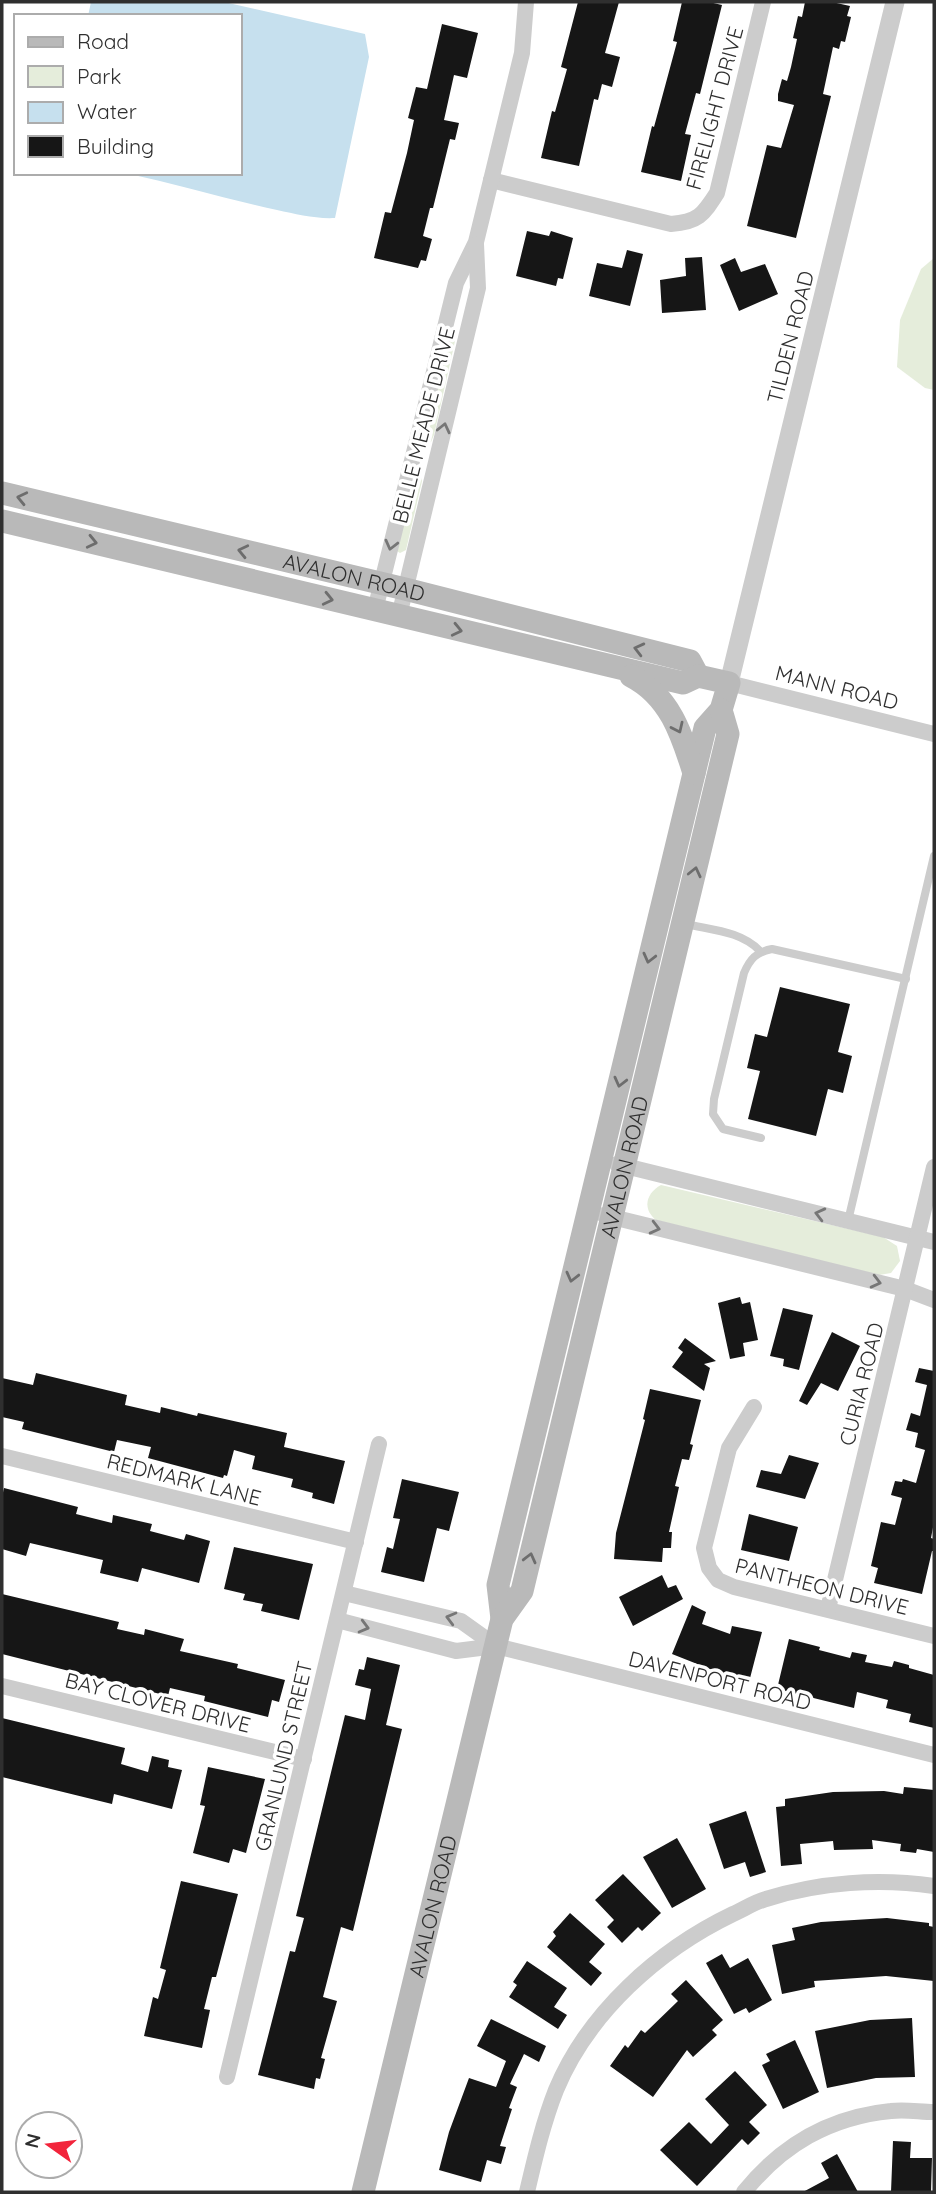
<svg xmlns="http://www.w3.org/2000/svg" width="936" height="2194" font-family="Quicksand,sans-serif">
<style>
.green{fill:#e5eddb}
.water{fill:#c6e0ee}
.building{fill:#161616}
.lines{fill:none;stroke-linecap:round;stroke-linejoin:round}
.service{stroke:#ccc;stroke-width:8}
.minor{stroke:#ccc;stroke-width:16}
.tertiary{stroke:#ccc;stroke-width:19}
.secondary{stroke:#b9b9b9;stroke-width:23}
.oneway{stroke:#767676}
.oneway2{stroke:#6d6d6d}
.labels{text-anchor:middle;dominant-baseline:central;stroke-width:7;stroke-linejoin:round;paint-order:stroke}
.street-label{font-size:21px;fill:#2f2f2f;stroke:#fff}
</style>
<rect width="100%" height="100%" fill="#fff"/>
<g class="green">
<polygon points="934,258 934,390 925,388 897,367 900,320 921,269"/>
<polygon points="453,328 457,332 434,435 431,442 427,443 423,441 449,329"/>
<polygon points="416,477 421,478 422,481 406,550 400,553 397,551"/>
<path d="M661,1185L883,1237L897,1246L900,1261L891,1273L879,1275L656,1220C642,1209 646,1193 661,1185Z"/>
</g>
<path class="water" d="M91,2H224L365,34L369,57L335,218C315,219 296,214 277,210C226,199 176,184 125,173H240V16H88Z"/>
<g class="building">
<polygon points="578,2 619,2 605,53 620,57 612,87 602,84 598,100 594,99 579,166 541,158 552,111 555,112 567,69 561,67"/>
<polygon points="682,2 709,2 722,5 700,94 696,93 685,134 691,135 681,181 641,172 652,126 654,127 677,42 673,41"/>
<polygon points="805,2 832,2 850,6 847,16 851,17 845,42 841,41 839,49 833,47 823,94 831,96 796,238 747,226 767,145 781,148 794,105 778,101 778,94 782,79 787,81 791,67 797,39 793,38 798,16 802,17"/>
<polygon points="442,24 478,33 467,78 454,75 444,120 459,123 455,140 450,139 433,208 430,208 423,236 432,239 426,261 421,260 418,268 374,258 385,212 391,213 407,153 414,120 408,118 416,87 427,89"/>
<polygon points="527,231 549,236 551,231 573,238 563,279 558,278 556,286 516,276"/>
<polygon points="627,250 643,254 630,306 589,296 597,263 622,268"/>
<polygon points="702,257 706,310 662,313 660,280 686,276 685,258"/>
<polygon points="735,258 741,272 765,264 778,294 739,311 720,265"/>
<polygon points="780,987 850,1004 838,1052 852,1056 843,1093 828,1089 816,1136 748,1119 760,1071 747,1068 755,1034 767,1037"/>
<polygon points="740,1297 742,1304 750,1302 758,1340 743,1343 745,1356 730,1359 718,1303"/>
<polygon points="783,1308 813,1315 799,1370 783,1366 784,1359 770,1356"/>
<polygon points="832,1332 860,1346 838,1391 821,1383 807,1405 799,1401"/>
<polygon points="685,1338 716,1361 704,1364 710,1368 704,1391 672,1367 683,1352 678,1348"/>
<polygon points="919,1368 934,1371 934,1522 931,1538 934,1539 934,1551 932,1551 922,1594 874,1583 878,1568 871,1566 881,1522 895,1525 902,1498 891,1495 895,1481 902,1482 903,1479 916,1483 925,1450 915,1447 918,1433 906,1430 911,1413 920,1416 927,1385 915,1382"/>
<polygon points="36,1373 127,1395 125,1405 160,1413 161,1407 197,1416 198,1413 287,1433 284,1447 345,1461 334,1504 312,1498 313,1493 291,1487 293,1479 252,1469 255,1456 234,1450 227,1476 224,1475 223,1478 148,1458 151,1447 117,1440 114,1452 22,1429 24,1422 2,1417 2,1378 33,1385"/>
<polygon points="650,1389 701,1400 690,1444 693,1445 689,1460 682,1459 675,1486 679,1487 669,1532 672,1532 671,1548 663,1548 662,1562 614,1559 616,1533 645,1420 643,1419"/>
<polygon points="789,1455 819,1463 805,1499 756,1487 761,1470 781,1474"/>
<polygon points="402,1479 459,1492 449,1531 437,1528 424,1582 381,1572 387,1547 393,1549 400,1519 393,1518"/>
<polygon points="4,1488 78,1507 76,1514 112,1523 113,1515 152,1524 150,1531 184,1540 186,1534 210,1541 199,1583 142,1568 138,1582 100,1573 103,1560 30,1543 26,1556 2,1549 2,1497"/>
<polygon points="749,1514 798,1527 789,1561 741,1550"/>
<polygon points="234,1547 313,1564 299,1620 261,1611 263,1604 243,1600 245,1594 224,1589"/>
<polygon points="662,1575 668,1588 676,1585 683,1599 633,1626 619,1597"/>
<polygon points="2,1594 119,1622 117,1629 144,1635 145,1629 184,1639 180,1651 238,1664 237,1668 285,1680 279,1702 272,1700 268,1717 204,1701 205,1696 170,1688 168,1696 2,1654"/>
<polygon points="692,1605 706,1612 702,1624 730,1634 732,1626 762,1632 749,1682 720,1675 720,1673 672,1654"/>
<polygon points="789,1639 820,1647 819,1650 850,1658 852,1652 867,1655 865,1662 892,1667 894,1661 909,1665 909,1668 934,1675 934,1728 909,1722 911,1714 886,1708 888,1700 857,1692 854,1708 777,1689"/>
<polygon points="367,1657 400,1665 386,1725 402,1729 353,1931 341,1927 323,1997 337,2001 321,2058 325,2059 320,2079 316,2078 314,2089 258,2075 290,1951 295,1952 304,1918 296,1916 345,1715 365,1720 371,1689 355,1685 359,1669 364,1670"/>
<polygon points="2,1718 125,1748 121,1764 148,1772 152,1756 169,1760 168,1767 182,1770 172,1809 114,1794 112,1804 2,1777"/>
<polygon points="208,1767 265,1779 246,1853 233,1849 229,1863 193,1853 205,1806 200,1805"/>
<polygon points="904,1787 934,1790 934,1852 917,1849 916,1853 900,1851 901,1844 872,1840 873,1849 834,1850 833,1841 800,1844 802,1864 781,1866 776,1807 785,1806 785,1799 833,1792 884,1791 903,1794"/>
<polygon points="746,1811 766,1872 750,1877 745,1862 724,1869 709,1824"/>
<polygon points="677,1838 706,1889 672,1908 643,1857"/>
<polygon points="623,1874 661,1913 642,1931 638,1927 622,1943 607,1927 614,1920 595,1900"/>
<polygon points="181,1881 238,1894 216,1977 212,1977 204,2009 210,2010 202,2048 144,2036 153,1997 158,1999 166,1970 160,1968"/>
<polygon points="570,1913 605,1944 589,1962 602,1973 591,1986 547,1947 556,1936 553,1932"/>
<polygon points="887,1918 929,1923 929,1926 934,1927 934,1981 886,1976 814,1981 815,1987 782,1994 772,1945 795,1940 792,1928 821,1922"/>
<polygon points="722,1954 730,1968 748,1958 772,2000 749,2013 746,2008 734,2014 706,1963"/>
<polygon points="527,1961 567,1988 554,2007 567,2015 558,2029 509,1997 517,1985 513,1982"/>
<polygon points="686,1980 723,2020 712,2030 717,2035 693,2057 687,2050 653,2097 610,2066 625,2045 628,2048 641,2030 645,2033 678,2001 671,1994"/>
<polygon points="912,2018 915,2077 876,2078 827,2088 815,2031 870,2020"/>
<polygon points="491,2019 546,2046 539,2062 524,2054 510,2084 517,2087 509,2108 512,2109 500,2146 506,2147 501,2164 487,2160 481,2182 439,2170 449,2132 469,2078 496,2087 506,2061 477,2046"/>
<polygon points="795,2040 819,2092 783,2109 762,2065 770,2061 766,2054"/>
<polygon points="735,2071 767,2105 749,2122 760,2133 748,2145 742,2139 697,2186 660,2150 689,2122 711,2144 729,2125 705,2099"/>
<polygon points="893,2141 911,2142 910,2158 932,2158 931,2192 891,2192"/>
<polygon points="837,2154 858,2192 803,2192 829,2178 821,2163"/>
</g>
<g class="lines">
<g class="service">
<path d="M686,924C711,930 741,931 760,951"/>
<path d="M761,1138L723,1129L713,1114L714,1099L744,973C750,959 756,952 772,949L906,979"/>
<polyline points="848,1221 934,856"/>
</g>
<g class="minor">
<path d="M491,180L671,224C698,222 703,215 717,193L763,2"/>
<polyline points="375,610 456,283 476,242 522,53 526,2"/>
<polyline points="399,616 478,288 476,244"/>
<polyline points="729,683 934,734"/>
<polyline points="617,1164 934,1242"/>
<polyline points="604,1215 905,1289 934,1300"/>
<polyline points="754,1407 729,1448 704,1548 709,1568 718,1580 734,1587 934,1636"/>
<polyline points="2,1456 356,1542"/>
<polyline points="344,1593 461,1621 496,1646"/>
<polyline points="828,1609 934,1167"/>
<polyline points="337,1620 456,1651 496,1646 934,1755"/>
<polyline points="2,1686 304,1759"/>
<polyline points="227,2077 379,1444"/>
<path d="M527,2192C535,2158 543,2123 556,2090C588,2013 658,1950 733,1914C744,1909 755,1902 766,1899C820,1882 879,1878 934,1886"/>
<path d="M744,2192C782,2145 829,2117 891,2111C905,2109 920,2112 934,2112"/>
</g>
<polyline class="tertiary" points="729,683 895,2"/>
<g class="secondary">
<path id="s1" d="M2,493L405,589L690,661L698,676"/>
<polyline points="2,521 683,683 698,676 729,683 721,710 705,728 498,1585 502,1619"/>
<path d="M631,676C670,696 682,735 694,773"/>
<path id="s2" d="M363,2192L502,1619L522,1591L728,734L721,710"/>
</g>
</g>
<defs><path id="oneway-chevron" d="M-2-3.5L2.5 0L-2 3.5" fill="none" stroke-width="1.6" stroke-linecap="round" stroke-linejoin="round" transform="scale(1.75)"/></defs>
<g class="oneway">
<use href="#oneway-chevron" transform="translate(444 428) rotate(-77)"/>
<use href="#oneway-chevron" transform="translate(391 545) rotate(104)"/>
<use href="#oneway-chevron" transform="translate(820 1214) rotate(-166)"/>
<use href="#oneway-chevron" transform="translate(655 1228) rotate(14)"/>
<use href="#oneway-chevron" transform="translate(876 1282) rotate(14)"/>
<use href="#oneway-chevron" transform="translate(451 1618) rotate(-165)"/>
<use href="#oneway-chevron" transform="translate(364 1627) rotate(15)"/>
</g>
<g class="oneway2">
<use href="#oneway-chevron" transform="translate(22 498) rotate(-167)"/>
<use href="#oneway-chevron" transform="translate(92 542) rotate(13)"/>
<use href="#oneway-chevron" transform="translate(243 551) rotate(-167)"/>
<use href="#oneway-chevron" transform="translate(328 599) rotate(13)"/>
<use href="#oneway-chevron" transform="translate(457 630) rotate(13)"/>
<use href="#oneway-chevron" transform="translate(639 649) rotate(-166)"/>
<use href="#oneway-chevron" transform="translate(678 728) rotate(65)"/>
<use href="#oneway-chevron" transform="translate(695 872) rotate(-77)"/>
<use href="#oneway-chevron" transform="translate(649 958) rotate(104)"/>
<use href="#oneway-chevron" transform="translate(620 1082) rotate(104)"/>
<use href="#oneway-chevron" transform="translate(572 1277) rotate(104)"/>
<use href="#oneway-chevron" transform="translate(530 1558) rotate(-76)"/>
</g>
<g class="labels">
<g class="street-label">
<text transform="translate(714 108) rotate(-75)">FIRELIGHT DRIVE</text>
<text transform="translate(790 337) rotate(-76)">TILDEN ROAD</text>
<text transform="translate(423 425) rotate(-76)">BELLE MEADE DRIVE</text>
<text stroke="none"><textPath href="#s1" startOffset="362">AVALON ROAD</textPath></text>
<text transform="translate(837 687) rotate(14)">MANN ROAD</text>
<text stroke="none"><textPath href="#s2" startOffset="1060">AVALON ROAD</textPath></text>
<text transform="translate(861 1384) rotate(-76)">CURIA ROAD</text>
<text transform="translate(184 1479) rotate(14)">REDMARK LANE</text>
<text transform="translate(822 1586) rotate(14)">PANTHEON DRIVE</text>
<text transform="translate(720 1680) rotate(14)">DAVENPORT ROAD</text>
<text transform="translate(158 1702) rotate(14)">BAY CLOVER DRIVE</text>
<text transform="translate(283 1756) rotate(-77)">GRANLUND STREET</text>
<text stroke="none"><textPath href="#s2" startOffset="294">AVALON ROAD</textPath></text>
</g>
</g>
<rect width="936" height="2194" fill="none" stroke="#2f2f2f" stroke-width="7"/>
<rect x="14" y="14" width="228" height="161" fill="#ffffff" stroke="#acacac" stroke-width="2"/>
<rect x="28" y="37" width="35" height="10" fill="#b9b9b9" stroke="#acacac" stroke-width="2"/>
<text x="77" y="49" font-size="21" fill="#2f2f2f">Road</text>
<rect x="28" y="66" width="35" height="21" fill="#e5eddb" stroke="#acacac" stroke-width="2"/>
<text x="77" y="84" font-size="21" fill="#2f2f2f">Park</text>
<rect x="28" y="102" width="35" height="21" fill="#c6e0ee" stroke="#acacac" stroke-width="2"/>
<text x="77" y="119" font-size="21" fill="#2f2f2f">Water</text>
<rect x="28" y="136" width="35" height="21" fill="#161616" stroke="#acacac" stroke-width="2"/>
<text x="77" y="154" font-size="21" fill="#2f2f2f">Building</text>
<g transform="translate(49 2145) rotate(284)"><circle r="33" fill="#ffffff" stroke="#acacac" stroke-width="2"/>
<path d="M0-5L12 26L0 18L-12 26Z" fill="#f2243b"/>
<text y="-10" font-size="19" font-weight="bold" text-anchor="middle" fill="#2f2f2f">N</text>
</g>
</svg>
